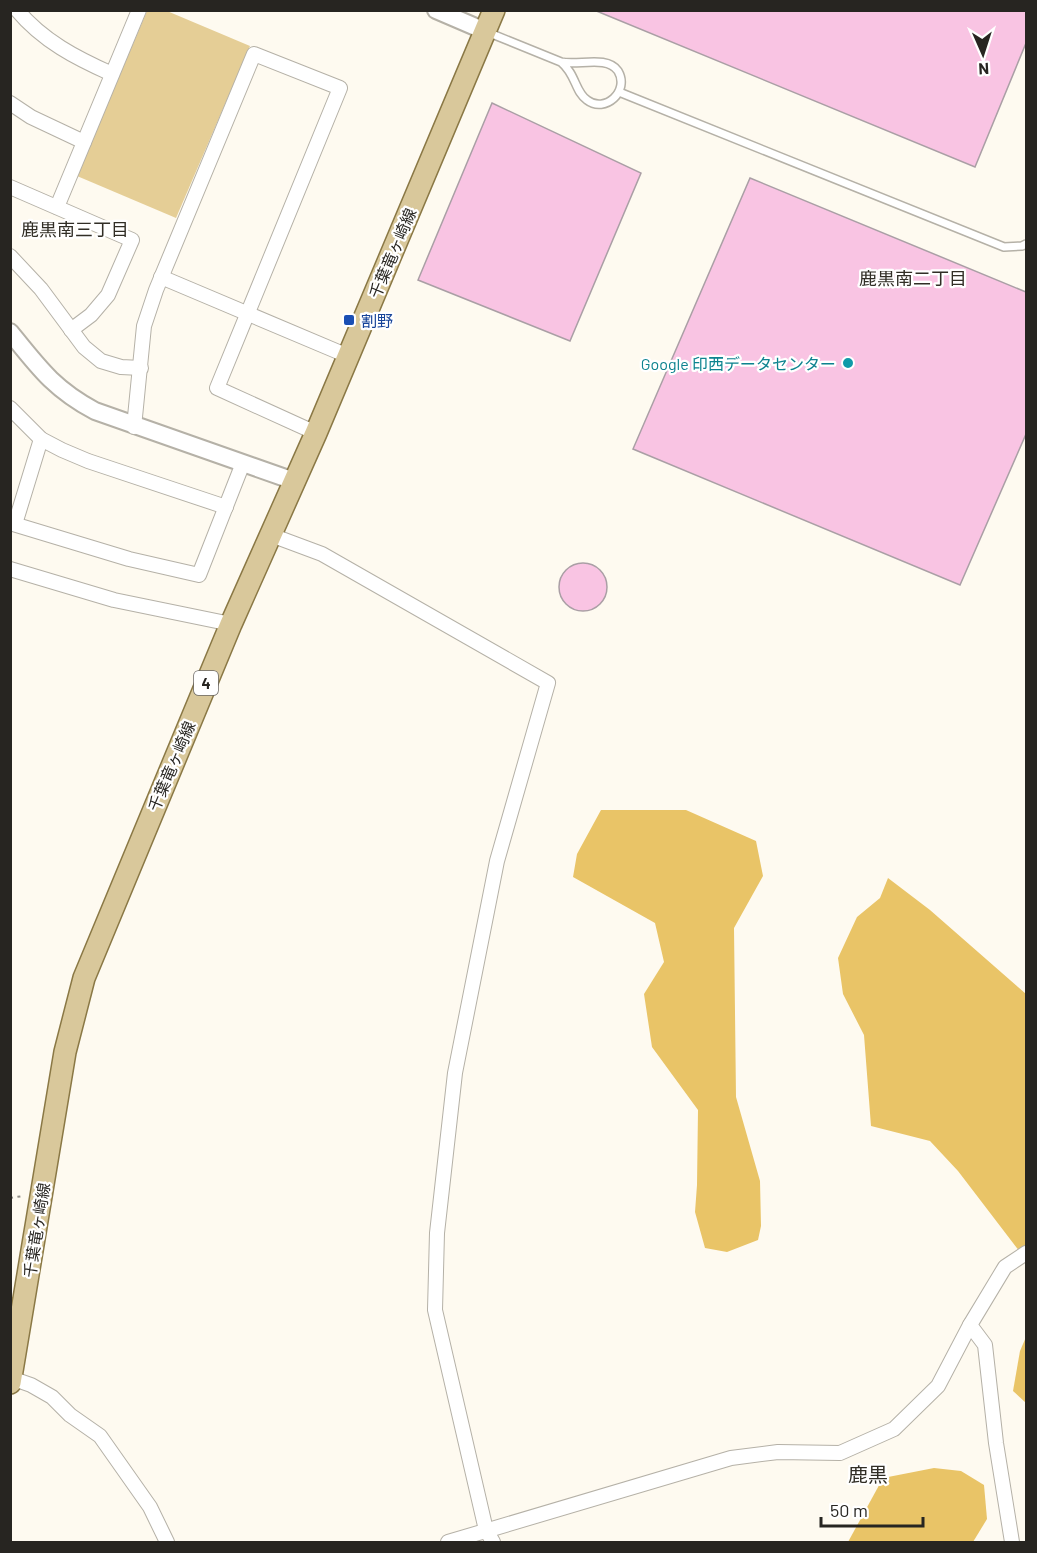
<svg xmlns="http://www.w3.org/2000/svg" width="1037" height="1553" font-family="Barlow,'Noto Sans JP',sans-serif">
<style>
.green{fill:#e5ce96}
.forest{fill:#e9c467}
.building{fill:#f9c4e3;stroke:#aa9fa5;stroke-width:1.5}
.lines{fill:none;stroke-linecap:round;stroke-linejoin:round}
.service-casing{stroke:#b5b1a7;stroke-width:10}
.minor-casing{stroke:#b5b1a7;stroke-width:16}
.tertiary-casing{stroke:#b5b1a7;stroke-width:20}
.primary-casing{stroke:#8a7845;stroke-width:24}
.path{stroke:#918e87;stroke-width:2;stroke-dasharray:3 4.5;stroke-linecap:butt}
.service{stroke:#fff;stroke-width:7}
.minor{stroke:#fff;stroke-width:14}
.tertiary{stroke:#fff;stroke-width:16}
.primary{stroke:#d9c89b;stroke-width:21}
.transit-dot{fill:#1a4fb4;stroke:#fff;stroke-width:2}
.culture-dot{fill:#0f9aa8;stroke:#fff;stroke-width:2}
.labels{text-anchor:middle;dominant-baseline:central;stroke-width:4.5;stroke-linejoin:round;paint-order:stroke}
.shield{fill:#fff;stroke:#686664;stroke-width:1.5}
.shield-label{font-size:15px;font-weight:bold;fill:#272521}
.street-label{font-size:16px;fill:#272521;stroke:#fff}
.transit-label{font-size:16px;fill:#164399;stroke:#fff;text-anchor:start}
.culture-label{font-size:16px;fill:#0d838f;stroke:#fff;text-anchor:end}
.neighbourhood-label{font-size:18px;fill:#312e26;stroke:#fff}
.quarter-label{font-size:20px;fill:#312e26;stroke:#fff}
</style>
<rect width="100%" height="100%" fill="#fefaf0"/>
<polygon class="green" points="147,11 167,11 250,46 176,218 77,176"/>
<g class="forest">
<polygon points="601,810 686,810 756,841 763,876 734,928 736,1097 760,1181 761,1226 758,1240 727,1252 705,1248 695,1212 697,1185 698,1110 652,1047 644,994 664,962 655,923 573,877 577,854"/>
<polygon points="888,878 930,910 1026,994 1026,1265 1020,1252 958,1171 930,1141 871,1126 864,1035 843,994 838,958 857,917 880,898"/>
<polygon points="1026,1337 1026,1403 1013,1391 1020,1351"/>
<polygon points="934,1468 961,1471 984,1485 987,1519 973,1542 848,1542 883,1478"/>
</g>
<g class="building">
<polygon points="594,10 1026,10 1026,43 975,167"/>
<polygon points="492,103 641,173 570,341 418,280"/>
<polygon points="750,178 1026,292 1026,434 960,585 633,449"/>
<circle cx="583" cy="587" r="24"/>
</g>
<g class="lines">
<g class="service-casing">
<g id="service">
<path d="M487,32L561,62C578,66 607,55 618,71C630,91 605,114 587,100C575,92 576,74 561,62"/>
<polyline points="619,92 1004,247 1022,246 1026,244"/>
</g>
</g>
<g class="minor-casing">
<g id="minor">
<path d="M17,10C43,41 76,58 112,74"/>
<polyline points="10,103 31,117 84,142"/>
<polyline points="10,187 132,240 108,295 91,315 71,330"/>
<polyline points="57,207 139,10"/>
<polyline points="10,256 41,289 84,347 101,361 121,367 141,368"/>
<polyline points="161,277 348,356"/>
<polyline points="10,408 41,439 62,450 88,461 226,507"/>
<polyline points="134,427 144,326 156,290 254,54 340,88 217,388 316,433"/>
<polyline points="10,523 129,559 199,575 243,463"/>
<polyline points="15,524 41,439"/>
<polyline points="271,535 322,554 548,683 497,861 455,1073 437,1233 435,1310 486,1530 493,1542"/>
<polyline points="10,569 114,600 231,624"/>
<polyline points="11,1378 31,1385 52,1397 70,1415 100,1436 150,1507 167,1542"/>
<polyline points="448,1542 731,1458 778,1452 840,1453 894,1429 938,1386 970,1325"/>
<polyline points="1012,1542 996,1443 985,1345 970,1325 1005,1267 1026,1253"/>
</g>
</g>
<g class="tertiary-casing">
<g id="tertiary">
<polyline points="436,10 485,31"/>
<path d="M10,332C39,368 54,389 95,411L294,481"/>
</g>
</g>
<g class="primary-casing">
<polyline id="primary" points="10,1383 65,1052 84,978 231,624 316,433 494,10"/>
</g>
<polyline class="path" points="10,1198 23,1196"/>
<use href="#service" class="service"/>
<use href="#minor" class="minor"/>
<use href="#tertiary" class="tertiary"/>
<use href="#primary" class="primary"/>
</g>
<rect class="transit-dot" x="343" y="314" width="12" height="12" rx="3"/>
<circle class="culture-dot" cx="848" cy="363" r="6"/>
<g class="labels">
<rect class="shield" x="194" y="671" width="24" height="24" rx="4.5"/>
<g class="shield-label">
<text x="206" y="683">4</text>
</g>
<g class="street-label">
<text transform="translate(392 253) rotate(-67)">千葉竜ヶ崎線</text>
<text transform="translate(171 766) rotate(-67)">千葉竜ヶ崎線</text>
<text transform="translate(36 1230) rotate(-81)">千葉竜ヶ崎線</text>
</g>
<g class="transit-label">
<text x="361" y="320">割野</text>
</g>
<g class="culture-label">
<text x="836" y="363">Google 印西データセンター</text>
</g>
<g class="neighbourhood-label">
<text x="75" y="229">鹿黒南三丁目</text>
<text x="913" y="278">鹿黒南二丁目</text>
</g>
<g class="quarter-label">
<text x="868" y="1474">鹿黒</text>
</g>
</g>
<rect width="1037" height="1553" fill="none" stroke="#272521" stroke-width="24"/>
<g transform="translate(983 54) rotate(177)" stroke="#ffffff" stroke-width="4.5" paint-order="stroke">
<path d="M0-4.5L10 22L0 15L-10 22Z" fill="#272521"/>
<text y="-9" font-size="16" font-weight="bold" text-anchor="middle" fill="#272521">N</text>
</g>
<path d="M821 1517v9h102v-9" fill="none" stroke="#272521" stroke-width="3"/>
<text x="830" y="1517" font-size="18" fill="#272521" stroke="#ffffff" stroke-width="4.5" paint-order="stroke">50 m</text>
</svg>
